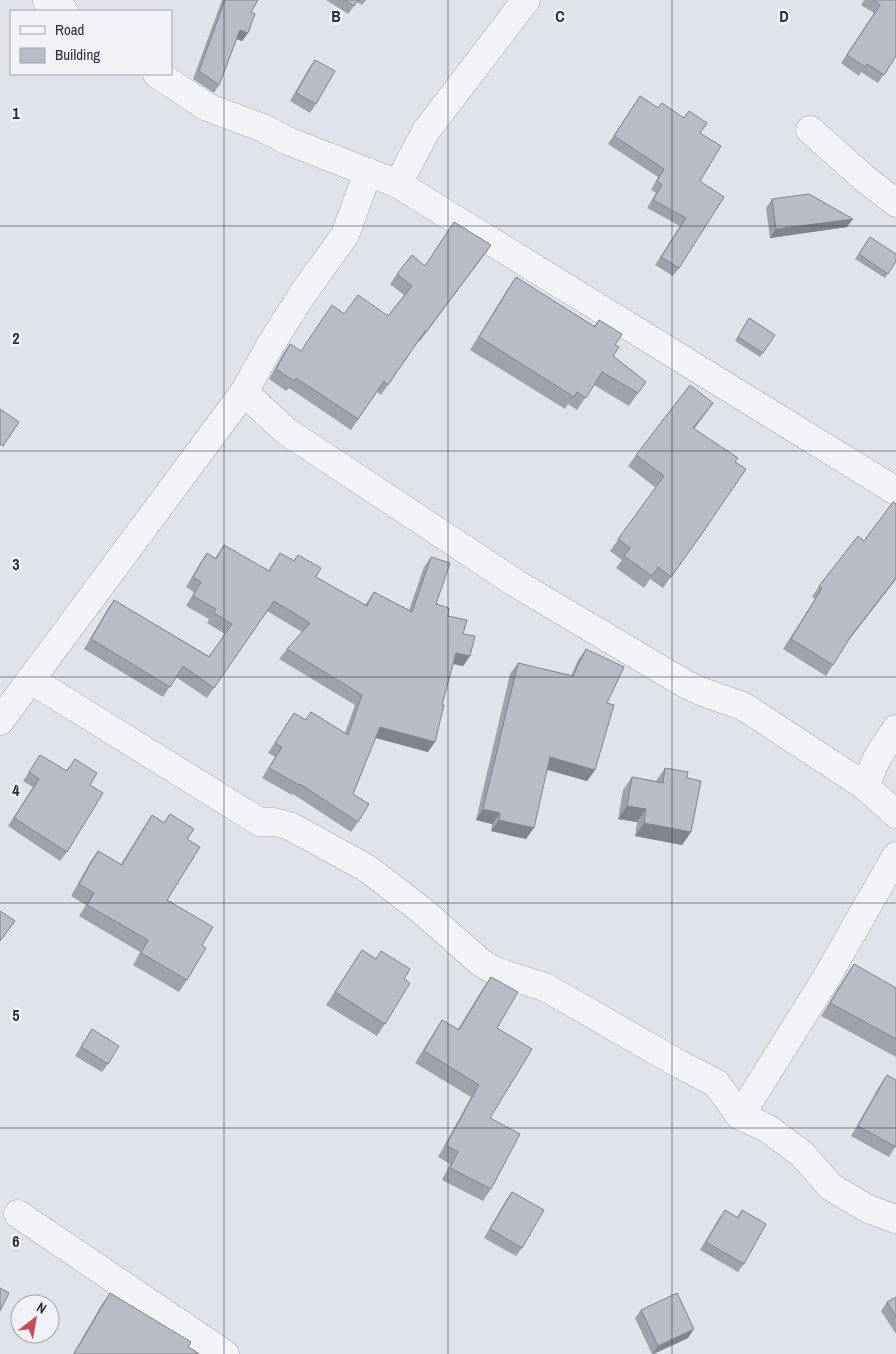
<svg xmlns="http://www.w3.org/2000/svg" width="896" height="1354" font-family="'Archivo Narrow',sans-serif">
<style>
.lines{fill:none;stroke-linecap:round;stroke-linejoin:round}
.minor-casing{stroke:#a5aab3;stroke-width:29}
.minor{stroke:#f3f4f7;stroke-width:28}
.wall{fill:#9ea2aa}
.shaded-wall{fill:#81848b}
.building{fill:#b8bcc6;stroke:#81848b}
.grid{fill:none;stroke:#293040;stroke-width:1;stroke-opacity:0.55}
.grid-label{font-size:16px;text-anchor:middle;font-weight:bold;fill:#293040;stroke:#f0f2f6;stroke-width:5;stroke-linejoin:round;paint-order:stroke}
</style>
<rect width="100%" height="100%" fill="#e0e3e9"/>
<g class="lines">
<g class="minor-casing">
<g id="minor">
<polyline points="47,0 64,11"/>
<polyline points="157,74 207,107 263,128 288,141 398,184 896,491"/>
<polyline points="810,130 864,178 896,203"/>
<polyline points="368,172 345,235 304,292 271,344 244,392 286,431 517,584 687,685 705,693 743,706 865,786"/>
<polyline points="398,184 426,131 526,0"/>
<polyline points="31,680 260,822 274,822 290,826 368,869 420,909 479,961 493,970 512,977 545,987 679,1064 716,1083 740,1116 767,1128 802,1154 831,1187 868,1209 896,1219"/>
<polyline points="0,721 244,392"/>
<polyline points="896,729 877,758 865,786 896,814"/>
<polyline points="740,1116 825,980 896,856"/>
<polyline points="18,1214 225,1354"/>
</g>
</g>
<use href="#minor" class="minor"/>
</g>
<g class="wall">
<polygon points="222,0 258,0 251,12 248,33 242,41 236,39 219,85 214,93 193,79"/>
<polygon points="326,0 366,0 362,5 357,2 348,14"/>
<polygon points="864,0 896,0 896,56 878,83 861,72 859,76 841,63 874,13 861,5"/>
<polygon points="315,60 316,104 310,113 290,101 309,68"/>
<polygon points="640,96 658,108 700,133 700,181 679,268 673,276 655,265 680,226 647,208 656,193 651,190 658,177 608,144"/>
<polygon points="772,199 847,227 770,238 766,208"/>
<polygon points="870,237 896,261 885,278 855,259"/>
<polygon points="491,245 419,342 418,341 381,395 377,392 351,430 289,388 286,391 269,379 283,354 290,344 301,351 344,314 388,316 404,295 390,284 397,274"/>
<polygon points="516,277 594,326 599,320 615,345 613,356 646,382 629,406 594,385 577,410 568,404 565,409 470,350 507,290"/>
<polygon points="749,318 775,335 760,357 735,341"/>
<polygon points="713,403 694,429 735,462 703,532 663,588 650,579 644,588 616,568 622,560 610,551 656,488 628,466 636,455"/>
<polygon points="896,504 896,579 848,641 826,676 783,649 815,599 812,597 819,586 864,541"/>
<polygon points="224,545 268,571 280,553 293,561 298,555 316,577 365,605 374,592 409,610 424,567 431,557 436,604 448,616 463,634 470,656 463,666 453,664 428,752 375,738 353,794 358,822 351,832 293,794 292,795 262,778 275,757 268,753 294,713 306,720 311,712 345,733 355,705 279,659 287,649 302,632 267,611 207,698 176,677 163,697 84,649 107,610 114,600 209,656 225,634 207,623 209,619 186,606 194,592 186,587 200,563 207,553 215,558"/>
<polygon points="586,649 607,703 595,770 587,781 547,770 526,839 491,831 492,824 476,820 510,674 518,663 571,676 578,660"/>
<polygon points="40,755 66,771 75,759 90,785 67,852 60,861 8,826 33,787 23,781"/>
<polygon points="665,768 687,778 691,832 682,845 635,836 637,822 618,819 623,790 632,777 656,781"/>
<polygon points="170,814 187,839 167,900 202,945 187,980 179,992 133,965 140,952 79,916 86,905 71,896 90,862 98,851 121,864 144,827 152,815 164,823"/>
<polygon points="362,950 385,1024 377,1036 326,1005"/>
<polygon points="854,964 896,988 896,1057 821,1016 845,977"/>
<polygon points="491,977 497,1028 490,1118 491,1189 483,1201 442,1180 450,1164 438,1157 471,1097 415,1063 434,1032 442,1020 458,1029 483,988"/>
<polygon points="92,1029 108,1064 102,1072 75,1056"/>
<polygon points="887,1075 896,1146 889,1157 851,1136 880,1085"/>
<polygon points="512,1192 522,1248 516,1256 484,1238 506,1200"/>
<polygon points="725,1210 737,1217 742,1210 744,1264 738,1272 700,1250 719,1218"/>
<polygon points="110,1293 188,1347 199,1354 73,1354 102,1304"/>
<polygon points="896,1297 896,1334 881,1311 887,1302"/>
<polygon points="641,1310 688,1338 654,1354 652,1354 635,1318"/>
</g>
<g class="shaded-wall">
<polygon points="240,30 248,33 242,41 234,38"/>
<polygon points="853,219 847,227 770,238 776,229"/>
<polygon points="491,245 484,255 419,342 426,332"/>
<polygon points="713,403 705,414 685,440 693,428"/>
<polygon points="896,578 896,579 844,646 851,636"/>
<polygon points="456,653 470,656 463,666 449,663"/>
<polygon points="380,727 435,742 428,752 373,737"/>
<polygon points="550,757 595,770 587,781 542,768"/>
<polygon points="627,806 646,809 637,822 618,819"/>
<polygon points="483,809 500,813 492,824 476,820"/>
<polygon points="499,820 534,828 526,839 491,831"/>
<polygon points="644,823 691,832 682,845 635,836"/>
<polygon points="694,1329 688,1338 653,1354 658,1346"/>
</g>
<g class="building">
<polygon points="225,0 258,0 251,12 255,14 248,33 240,30 219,85 199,71"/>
<polygon points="345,0 358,0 354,6"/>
<polygon points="873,0 896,0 896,56 884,75 867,64 865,67 847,55 880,5"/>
<polygon points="315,60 335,71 316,104 296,93"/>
<polygon points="640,96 658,108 662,103 684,118 689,111 707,123 700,133 721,146 700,181 724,197 679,268 661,257 686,218 653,200 662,185 657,181 664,169 614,136"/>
<polygon points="809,194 853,219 776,229 772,199"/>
<polygon points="454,222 491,245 426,332 425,331 388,385 384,381 358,419 296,378 294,381 276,369 290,344 301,351 332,305 344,314 358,295 388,316 412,286 397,274 412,255 425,266"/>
<polygon points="870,237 896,254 896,261 888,274 859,254"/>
<polygon points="516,277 595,327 599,320 622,334 615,345 619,347 613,356 646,382 638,393 602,372 586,398 577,392 574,397 479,337"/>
<polygon points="749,318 775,335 763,353 738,337"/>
<polygon points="690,385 713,403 693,428 738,458 735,462 746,469 703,532 671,577 658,567 652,576 624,556 630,548 618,539 664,476 636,455"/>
<polygon points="0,409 19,422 3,446 0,444"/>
<polygon points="893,502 896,504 896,578 851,636 833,665 791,639 822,588 819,586 858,536 864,541"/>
<polygon points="224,545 269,571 280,553 294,561 298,555 321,568 316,577 367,606 374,592 412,612 431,557 450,563 436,604 449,608 448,616 467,620 463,634 475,636 470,656 456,653 442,705 444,705 435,742 380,727 353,794 369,804 358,822 300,784 299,785 269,768 282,747 275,743 294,713 306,720 311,712 348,735 362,695 287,649 310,623 274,601 214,688 183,666 170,687 91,639 114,600 209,657 232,624 214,613 216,609 193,596 201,582 193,577 207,553 216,559"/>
<polygon points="586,649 624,667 607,703 614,705 595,770 550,757 534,828 499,820 500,813 483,809 518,663 573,676"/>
<polygon points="40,755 67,771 75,759 97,773 90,785 103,793 67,852 14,818 39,779 29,772"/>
<polygon points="665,768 688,772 687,778 701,781 691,832 644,823 646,809 627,806 632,777 663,783"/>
<polygon points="170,814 194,829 187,839 200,847 167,900 213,927 202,945 206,948 187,980 141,953 148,940 87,905 94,893 79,884 98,851 122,865 152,815 164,823"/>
<polygon points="0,911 15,921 0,941"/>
<polygon points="362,950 376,959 381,951 410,969 404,979 410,983 385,1024 335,992"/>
<polygon points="854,964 896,988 896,1039 830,1003"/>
<polygon points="491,977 518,992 497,1028 532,1049 490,1118 520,1134 491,1189 450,1168 458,1152 446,1145 479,1085 424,1051 442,1020 459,1030"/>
<polygon points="92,1029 119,1046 108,1064 81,1047"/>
<polygon points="887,1075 896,1080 896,1147 858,1126"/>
<polygon points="512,1192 544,1210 522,1248 490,1229"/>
<polygon points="725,1210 738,1218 742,1210 766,1224 744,1264 706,1242"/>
<polygon points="0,1288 9,1293 0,1311"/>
<polygon points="110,1293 191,1342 188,1347 199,1354 74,1354"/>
<polygon points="677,1293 694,1329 658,1346 641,1310"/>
<polygon points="896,1297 896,1316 887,1302"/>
</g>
<path class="grid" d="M224,0V1354M448,0V1354M672,0V1354M0,226H896M0,451H896M0,677H896M0,903H896M0,1128H896"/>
<g class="grid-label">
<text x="336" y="22">B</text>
<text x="560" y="22">C</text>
<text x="784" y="22">D</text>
<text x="16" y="119">1</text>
<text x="16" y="344">2</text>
<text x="16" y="570">3</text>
<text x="16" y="796">4</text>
<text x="16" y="1021">5</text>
<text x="16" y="1247">6</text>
</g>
<rect x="10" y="10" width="162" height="65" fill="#f0f2f6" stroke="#a0a4ad"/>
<rect x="20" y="26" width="25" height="8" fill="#f3f4f7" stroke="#a0a4ad"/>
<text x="55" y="35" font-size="15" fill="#293040">Road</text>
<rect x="20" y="48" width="25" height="15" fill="#b8bcc6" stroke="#a0a4ad"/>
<text x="55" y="60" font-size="15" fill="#293040">Building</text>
<g transform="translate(35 1319) rotate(31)"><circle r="24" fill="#f0f2f6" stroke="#a0a4ad"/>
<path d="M0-4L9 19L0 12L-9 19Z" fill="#cb4855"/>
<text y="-8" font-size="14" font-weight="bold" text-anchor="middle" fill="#293040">N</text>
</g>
</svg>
